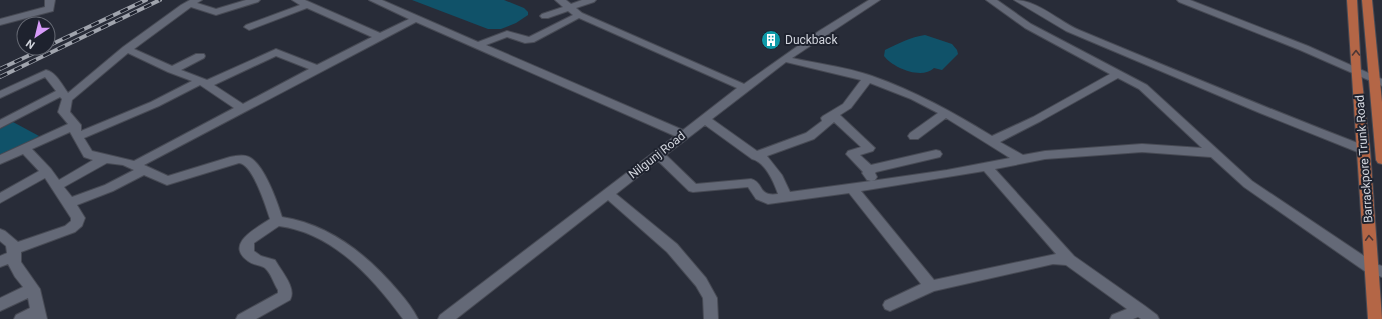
<svg xmlns="http://www.w3.org/2000/svg" width="1382" height="319" font-family="Roboto,sans-serif">
<style>
.water{fill:#105269}
.lines{fill:none;stroke-linecap:round;stroke-linejoin:round}
.minor-casing{stroke:#474a54;stroke-width:2}
.major-casing{stroke:#474a54;stroke-width:2}
.minor{fill:#646977;fill-rule:evenodd}
.major{fill:#b46646;fill-rule:evenodd}
.rail-casing{stroke:#a0a4ad;stroke-width:4}
.rail{stroke:#1e222e;stroke-width:2.5;stroke-dasharray:8;stroke-linecap:butt}
.oneway{stroke:#4b3635}
.labels{text-anchor:middle;dominant-baseline:central;stroke-width:4;stroke-linejoin:round;paint-order:stroke}
.poi-label{font-size:12px;fill:#d2d5dd;stroke:#1e222e;text-anchor:start}
.street-label{font-size:12px;fill:#d2d5dd;stroke:#1e222e}
</style>
<rect width="100%" height="100%" fill="#282c38"/>
<g class="water">
<polygon points="412,0 504,0 524,8 528,12 528,15 516,23 501,29 488,29"/>
<path d="M925,35L952,44L957,50L958,54L942,70L934,68C922,80 893,68 884,56L885,50C897,44 911,37 925,35Z"/>
<polygon points="13,122 39,136 0,157 0,129"/>
</g>
<g class="lines">
<g class="minor-casing">
<g id="minor">
<polygon points="45,0 55,0 53,11 0,25 0,19 45,7"/>
<path d="M190,0H202L197,3L216,9L246,0H260L258,2L216,15L191,7L134,49L172,66L196,54H204L205,56L204,58L181,70L207,80L276,49L317,65L372,37L307,8L252,29L249,30L244,27L246,25L300,5L292,0H305L380,33L409,19L369,0H382L478,42L507,31L529,37L573,15L568,11L548,18H542L540,16L542,14L563,7L555,0H566L571,4L582,0H596L594,2L576,8L582,13L744,84L819,31L869,0H880L792,58C819,64 847,67 872,76C915,91 954,113 992,136L1033,117L1110,74L1025,28L986,0H997L1031,24L1147,85L1252,181L1376,264L1382,266V277L1366,272L1244,187L1211,157L1142,152L1045,159L995,169L1074,256L1145,306L1157,315L1159,319H1141L1138,317L1133,319H1110L1112,315L1127,309L1066,265L1053,264L934,291L890,311L885,309L883,305L885,301L921,284L849,193L768,204L756,199L748,187L693,192L689,191L658,161L616,194L677,244L706,278L717,298L718,319H704L703,298L696,286L667,252L608,200L456,319H438L440,315L675,136L416,22L144,165L168,176L230,157C236,156 243,154 249,157C264,164 277,201 282,217C329,224 369,256 399,292C406,300 413,309 418,319H403C373,278 333,233 279,226L254,243V251L261,256L275,260C281,271 297,288 290,300L256,319H236L238,315L278,293V290C274,284 271,273 265,268C261,265 253,265 248,261C224,244 257,228 270,219C266,207 253,164 239,163L167,185L144,175L113,191L77,205L85,218L82,226L75,232L21,252V262L40,289L47,319H14L16,315L30,308L28,298L0,311V298L23,287L15,277L8,264L0,267V256L7,253L6,246L0,241V229L5,231L18,242L65,226L71,221V218L45,178L0,203V193L39,171L23,154L0,164V155L68,124L58,112L62,99L60,97L0,128V120L56,91L45,77L0,98V91L46,70C56,72 62,85 68,93L123,47L181,5ZM579,18L737,88L683,130L486,45L507,37L525,43L534,42ZM128,53L168,72L192,81L151,102L81,131V125L70,112L72,100ZM276,56L309,69L243,104L214,85ZM786,62L861,80L843,104L823,116L821,118L822,121L806,133L757,151L712,119ZM1118,78L1139,89L1202,148L1142,144L1045,151L1023,155L1000,142L1041,121ZM870,83L911,99L938,113L910,133L908,136L910,139H918L946,118L1010,158L947,170L871,181L875,180L877,177L875,173L876,172L940,157L942,154L940,151L936,150L871,165L860,155L873,151L875,148L840,115L851,108ZM200,85L234,108L134,161L92,151L84,138L159,106ZM834,122L861,147L848,151L846,154L863,172L862,173L867,180L871,181L790,192L782,175L767,156L814,139ZM705,125L752,159C765,162 774,182 778,194C757,197 765,183 751,179L696,184L666,155ZM70,132L84,157L93,160L59,180L51,169L32,149ZM107,163L123,165L134,170L105,185L72,197L64,187ZM984,171L1056,254L934,280L861,191Z"/>
<path d="M1014,0C1038,0 1058,21 1079,30C1175,70 1271,110 1368,147L1370,150L1368,153H1360L1260,113L1066,31Z"/>
<polygon points="1177,0 1190,0 1308,46 1382,79 1382,86 1300,50 1179,2"/>
</g>
</g>
<g class="major-casing">
<g id="major">
<polygon points="1347,0 1357,0 1361,72 1370,150 1382,319 1368,319"/>
<polygon points="1362,0 1372,0 1382,102 1382,164 1378,163 1376,160"/>
</g>
</g>
<use href="#minor" class="minor"/>
<use href="#major" class="major"/>
<g class="rail-casing">
<g id="rail">
<polyline points="48,46 146,0"/>
<polyline points="0,69 45,48"/>
<polyline points="0,77 160,0"/>
</g>
</g>
<use href="#rail" class="rail"/>
</g>
<defs><path id="oneway-chevron" d="M-2-3.5L2.5 0L-2 3.5" fill="none" stroke-width="1.6" stroke-linecap="round" stroke-linejoin="round"/></defs>
<g class="oneway">
<use href="#oneway-chevron" transform="translate(1356 53) rotate(-90)"/>
<use href="#oneway-chevron" transform="translate(1369 238) rotate(-93)"/>
</g>
<defs>
<g id="building-disc" transform="scale(1)"><circle r="9.5" fill="#0f9aa8" stroke="#1e222e"/><path d="M-4-6H4V6H1V3H-1V6H-4ZM-2.5-4.3h1.7v1.8h-1.7ZM.8-4.3h1.7v1.8H.8ZM-2.5-1h1.7V.8h-1.7ZM.8-1h1.7V.8H.8Z" fill="#fff"/></g>
</defs>
<g fill-rule="evenodd">
<use href="#building-disc" x="771" y="40"/>
</g>
<g class="labels">
<g class="poi-label">
<text x="785" y="40">Duckback</text>
</g>
<g class="street-label">
<text transform="translate(657 155) rotate(-38)">Nilgunj Road</text>
<text transform="translate(1364 159) rotate(-94)">Barrackpore Trunk Road</text>
</g>
</g>
<g transform="translate(36 36) rotate(215)"><circle r="19" fill="#1e222e" stroke="#666a74"/>
<path d="M0-3L7 15L0 10L-7 15Z" fill="#d79bf9"/>
<text y="-6" font-size="11" font-weight="bold" text-anchor="middle" fill="#d2d5dd">N</text>
</g>
</svg>
